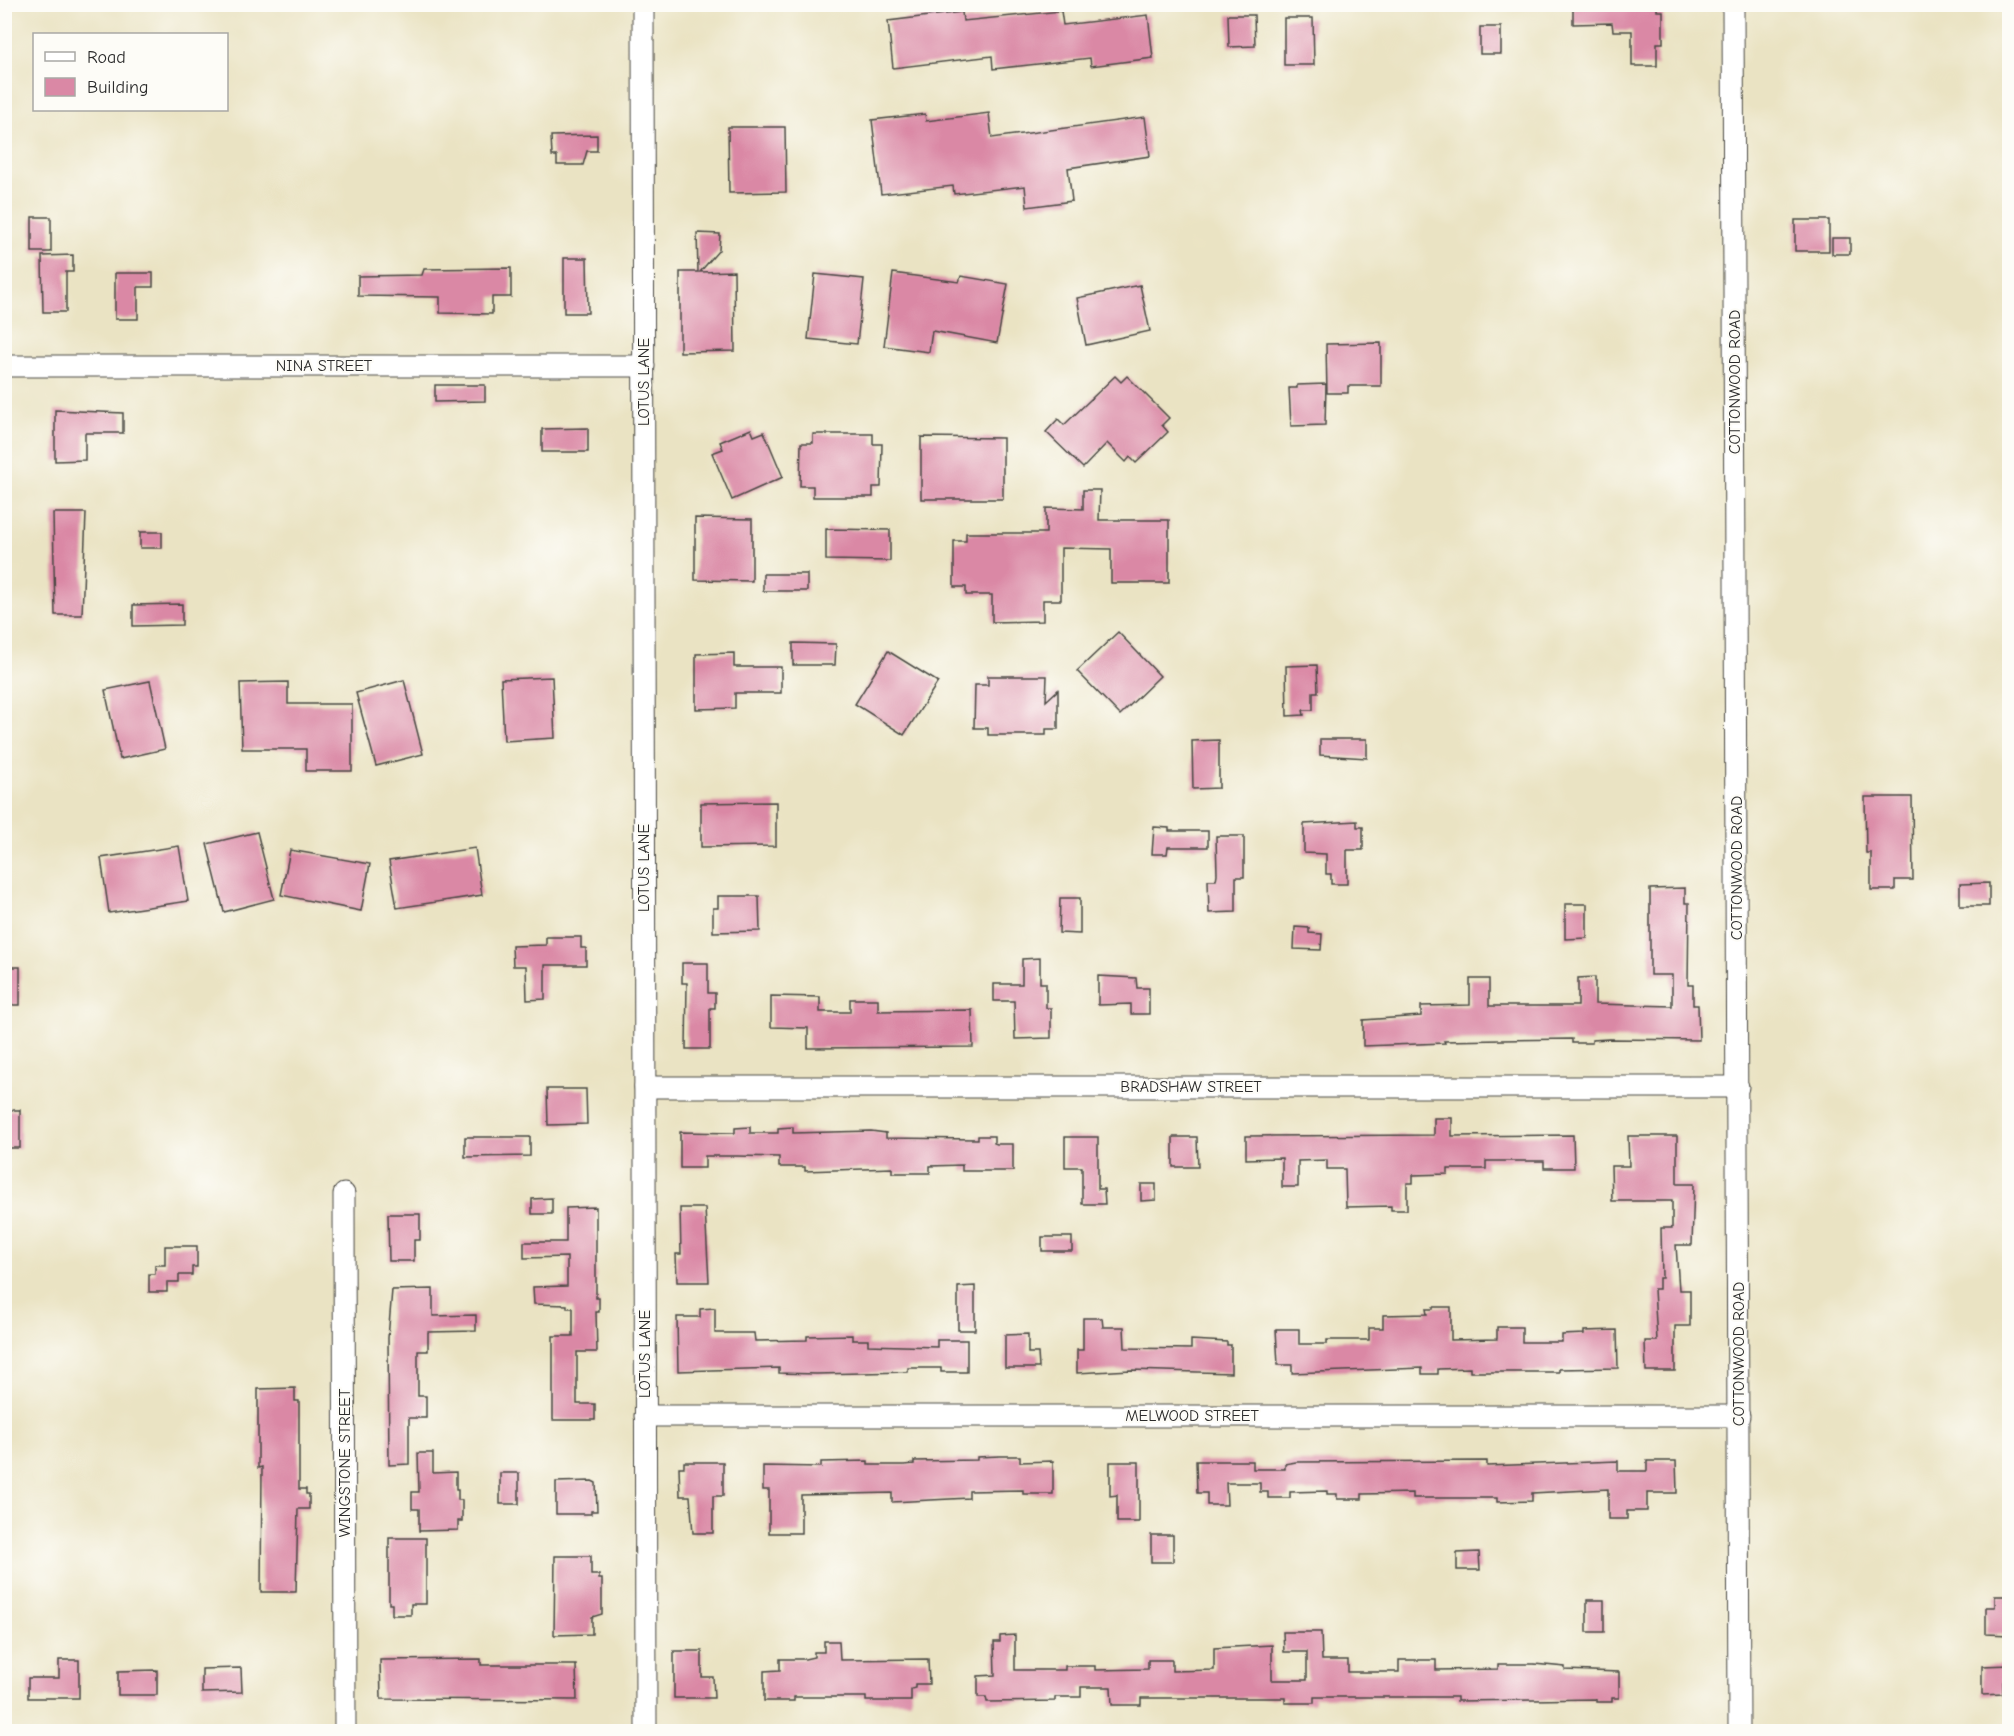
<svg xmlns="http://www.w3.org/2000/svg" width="2014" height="1736" font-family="'Comic Neue',sans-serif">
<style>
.building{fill:#da88a5}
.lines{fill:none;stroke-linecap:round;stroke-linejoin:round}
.minor-casing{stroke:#484742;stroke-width:23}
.minor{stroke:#fff;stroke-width:21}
.labels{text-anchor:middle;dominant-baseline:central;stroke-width:4.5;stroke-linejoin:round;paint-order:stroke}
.street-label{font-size:16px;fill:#2b2b2b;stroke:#fdfcf7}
</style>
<rect width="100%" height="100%" fill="#fdfcf7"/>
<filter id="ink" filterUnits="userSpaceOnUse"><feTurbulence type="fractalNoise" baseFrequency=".0167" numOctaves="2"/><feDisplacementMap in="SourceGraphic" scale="12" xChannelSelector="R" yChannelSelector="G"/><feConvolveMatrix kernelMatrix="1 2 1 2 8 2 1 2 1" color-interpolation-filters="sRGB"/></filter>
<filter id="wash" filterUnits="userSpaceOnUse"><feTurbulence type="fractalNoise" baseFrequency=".008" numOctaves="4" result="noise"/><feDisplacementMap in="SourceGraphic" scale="24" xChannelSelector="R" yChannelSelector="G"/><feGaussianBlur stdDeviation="1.35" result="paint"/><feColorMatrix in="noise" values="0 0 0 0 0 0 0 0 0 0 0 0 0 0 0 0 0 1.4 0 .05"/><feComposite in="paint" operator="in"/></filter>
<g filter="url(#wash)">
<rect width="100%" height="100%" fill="#eae3c3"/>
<g id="blocks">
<g class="building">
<polygon points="1573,4 1657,4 1657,11 1663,11 1663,43 1657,43 1657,66 1632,66 1632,31 1613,31 1612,23 1573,24"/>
<polygon points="1061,11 1063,25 1148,15 1153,58 1091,66 1090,58 993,69 992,56 893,68 888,21 962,12 963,21"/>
<polygon points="1228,15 1254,15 1255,46 1229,47"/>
<polygon points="1284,18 1313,18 1314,65 1284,65"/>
<rect x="1480" y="27" width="21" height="27"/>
<polygon points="989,113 992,138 1145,117 1150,156 1068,168 1072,201 1027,207 1025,186 954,194 953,186 881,194 872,120 925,114 926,121"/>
<polygon points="728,127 785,127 786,192 729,193"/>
<polygon points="597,135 597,151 587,151 583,165 557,165 557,156 552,156 551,136"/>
<rect x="32" y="217" width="19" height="35"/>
<rect x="1795" y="220" width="34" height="31"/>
<polygon points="697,233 720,234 719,250 700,272 734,271 735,351 680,352 680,272 698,272"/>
<rect x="1832" y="238" width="18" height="16"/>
<polygon points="73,255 73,272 66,272 66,312 43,312 42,256"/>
<polygon points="564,258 587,258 588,313 564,313"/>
<polygon points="511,268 511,297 492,297 492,314 440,313 440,297 358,296 358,276 422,275 424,269"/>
<polygon points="115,273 153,273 153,287 138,287 138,319 115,319"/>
<polygon points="893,273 959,282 961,276 1008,284 997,343 932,331 929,352 884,346"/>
<polygon points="815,274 864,279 857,344 808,339"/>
<polygon points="1140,285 1150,331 1086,345 1077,298"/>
<polygon points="1381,343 1381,386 1348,386 1348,393 1327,393 1326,344"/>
<polygon points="1115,376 1121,382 1127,376 1169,418 1162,425 1168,432 1136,463 1130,457 1126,462 1107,443 1083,468 1046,432 1058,419 1064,425"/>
<polygon points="1326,384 1325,425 1291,426 1289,388 1297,388 1297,385"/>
<polygon points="435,385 485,385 485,401 435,402"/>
<polygon points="55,410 123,413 123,433 85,433 85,460 55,461"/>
<polygon points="588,428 588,452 542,452 542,429"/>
<polygon points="751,429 754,436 764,432 783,477 732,500 712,453 723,449 720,442"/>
<polygon points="813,434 873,434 873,444 882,444 881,487 873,487 873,497 813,497 813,486 800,486 801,443 813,443"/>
<polygon points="921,437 1003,438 1003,499 921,499"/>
<polygon points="1083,490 1100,490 1099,520 1169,520 1169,583 1111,583 1111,549 1061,548 1061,600 1043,600 1043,621 992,622 992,595 966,595 966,587 954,587 954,541 966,541 966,533 1046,533 1046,508 1083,509"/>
<polygon points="53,513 86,513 82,615 55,615"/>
<polygon points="695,518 752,519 752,581 695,580"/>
<polygon points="826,529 890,530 890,561 826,560"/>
<rect x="140" y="532" width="22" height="16"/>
<rect x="763" y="574" width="44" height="17"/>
<polygon points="182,604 182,625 133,626 133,605"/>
<polygon points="1118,632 1160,676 1120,715 1077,671"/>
<polygon points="793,643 836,644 835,665 793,665"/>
<polygon points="888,651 938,682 904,735 855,704"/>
<polygon points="734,653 734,667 781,667 781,693 735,693 735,708 696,709 696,654"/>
<polygon points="1317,665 1318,692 1313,692 1313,710 1303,710 1304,715 1287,716 1286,666"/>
<polygon points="988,676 1047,676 1046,701 1058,690 1058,729 1046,729 1046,735 988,735 988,728 974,728 975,685 988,685"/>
<polygon points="552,677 555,738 504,741 501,679"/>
<polygon points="404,680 423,754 376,766 356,693"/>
<polygon points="150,681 165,749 120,759 105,690"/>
<polygon points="288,682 288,704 352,704 352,771 306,771 306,749 242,749 240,683"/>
<polygon points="1320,739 1367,739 1367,758 1320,755"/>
<polygon points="1219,740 1219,788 1193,789 1192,741"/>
<polygon points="1865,797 1912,797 1913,880 1895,880 1895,890 1871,890 1871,853 1866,853"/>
<polygon points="776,802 776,846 701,847 701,803"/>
<polygon points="1357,821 1357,827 1363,827 1363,850 1347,850 1347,884 1331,884 1331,874 1326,874 1326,854 1304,853 1304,824"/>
<polygon points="1154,827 1169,828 1169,831 1208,831 1208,847 1168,847 1167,854 1152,854"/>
<polygon points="257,832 274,899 224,912 207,844"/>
<polygon points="1216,836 1244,836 1244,877 1236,877 1236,912 1209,913 1208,880 1216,880 1217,874"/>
<polygon points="179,846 188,901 109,913 101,858"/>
<polygon points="475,848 482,895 397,908 389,861"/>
<polygon points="290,850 370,864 361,911 281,895"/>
<polygon points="1989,883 1989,906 1960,906 1960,884"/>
<polygon points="1685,888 1685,903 1689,903 1688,985 1693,985 1693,1005 1698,1005 1699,1040 1609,1039 1592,1040 1592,1043 1572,1043 1572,1039 1444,1041 1445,1043 1363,1046 1363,1020 1421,1016 1421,1006 1470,1005 1470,979 1489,979 1489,1006 1578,1006 1578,978 1595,977 1595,1004 1672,1006 1672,975 1650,975 1650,889"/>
<polygon points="718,896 759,896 760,931 713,932 713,908 718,908"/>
<polygon points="1060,898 1080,898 1080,934 1059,933"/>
<polygon points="1565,904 1587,904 1587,938 1565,939"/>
<polygon points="1295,927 1309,928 1309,933 1322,934 1321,950 1294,949"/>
<polygon points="546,937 581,937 581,948 586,948 586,965 545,965 545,999 527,1000 526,966 513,966 512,946 546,945"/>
<polygon points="1040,958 1040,983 1046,983 1046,1008 1051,1008 1051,1038 1015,1039 1014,1001 994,1001 994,984 1022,984 1022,959"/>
<polygon points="682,963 708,963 708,993 715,993 715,1008 710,1008 710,1049 686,1049 687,983 682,983"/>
<rect x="4" y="967" width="16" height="38"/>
<polygon points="1098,976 1136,978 1137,988 1149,988 1149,1014 1131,1014 1131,1004 1098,1005"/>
<polygon points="771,996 820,997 820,1012 850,1012 850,999 878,999 878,1011 972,1010 973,1047 808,1048 808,1028 771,1027"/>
<polygon points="547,1089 586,1089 587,1124 548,1125"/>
<rect x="4" y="1110" width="16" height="38"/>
<polygon points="1434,1118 1452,1118 1452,1136 1573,1135 1574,1168 1544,1168 1544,1161 1486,1161 1486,1169 1448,1169 1448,1174 1413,1175 1413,1183 1407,1183 1407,1210 1391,1210 1391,1206 1346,1207 1345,1169 1327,1169 1327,1160 1298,1161 1298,1187 1282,1187 1282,1158 1246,1159 1246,1136 1434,1135"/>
<polygon points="750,1127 750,1133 778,1133 778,1128 793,1127 793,1133 871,1131 886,1133 886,1138 978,1139 978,1136 994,1136 994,1143 997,1144 1013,1144 1013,1171 962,1171 962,1165 930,1166 930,1173 892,1173 892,1168 805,1171 805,1167 779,1167 779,1157 737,1156 705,1156 705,1168 680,1168 680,1132 735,1133 735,1128"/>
<polygon points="1628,1136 1677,1136 1677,1184 1694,1184 1692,1245 1676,1245 1679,1290 1690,1290 1690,1326 1675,1326 1675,1371 1646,1371 1645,1341 1657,1341 1654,1289 1659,1289 1659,1278 1662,1278 1661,1228 1672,1228 1672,1201 1612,1201 1611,1166 1629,1166"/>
<polygon points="465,1137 530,1137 530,1156 465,1157"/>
<polygon points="1065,1137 1098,1137 1098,1189 1104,1189 1105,1204 1082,1204 1082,1167 1065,1167"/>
<polygon points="1173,1137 1197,1137 1198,1167 1173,1167"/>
<polygon points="1141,1184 1156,1184 1156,1200 1141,1201"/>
<polygon points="552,1198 552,1214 532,1214 532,1199"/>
<polygon points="596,1207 596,1298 599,1298 599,1312 596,1312 597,1352 577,1352 577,1404 595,1404 595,1420 553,1420 553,1336 573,1336 573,1308 567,1308 567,1305 534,1304 533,1287 567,1286 567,1257 524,1258 524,1242 566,1242 566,1208"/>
<polygon points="680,1208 705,1208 709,1282 677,1282 676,1254 681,1254"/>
<polygon points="388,1214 420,1214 420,1240 414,1240 414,1261 389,1261"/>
<rect x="1042" y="1237" width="30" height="14"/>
<polygon points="165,1246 197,1246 197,1267 192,1267 192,1275 179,1275 179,1282 167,1282 167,1292 149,1292 149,1274 155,1274 155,1265 165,1265"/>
<polygon points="975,1286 975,1330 958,1330 958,1287"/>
<polygon points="433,1289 433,1316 476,1315 476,1331 428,1332 428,1351 418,1351 418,1396 426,1396 426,1418 409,1418 409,1464 389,1465 388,1338 392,1290"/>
<polygon points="1433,1307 1451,1307 1451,1340 1497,1339 1497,1327 1522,1327 1522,1342 1562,1342 1562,1335 1584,1334 1584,1331 1617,1330 1618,1368 1559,1369 1559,1372 1470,1372 1470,1368 1438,1369 1438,1374 1422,1374 1422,1368 1292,1373 1292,1365 1278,1365 1276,1329 1299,1329 1299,1344 1327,1344 1327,1340 1369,1340 1369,1328 1383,1328 1383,1315 1427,1314 1426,1309 1433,1309"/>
<polygon points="715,1308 715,1333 754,1333 755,1341 807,1340 807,1336 852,1335 852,1340 868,1340 868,1345 937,1347 937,1340 967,1340 967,1372 941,1372 941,1368 908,1368 908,1372 816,1374 779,1373 779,1368 678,1371 677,1317 700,1317 700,1309"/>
<polygon points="1083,1318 1102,1318 1103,1327 1124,1327 1125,1348 1191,1349 1191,1340 1227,1342 1227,1345 1231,1345 1231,1373 1131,1370 1077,1373 1077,1350 1083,1350"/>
<polygon points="1028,1334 1028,1353 1038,1353 1039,1368 1005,1368 1005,1335"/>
<polygon points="295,1388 295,1401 299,1401 299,1489 306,1489 306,1494 309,1494 309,1509 298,1509 296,1592 261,1592 262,1467 258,1468 258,1389"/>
<polygon points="418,1453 433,1453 433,1473 456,1472 456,1490 458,1490 458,1500 462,1500 462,1521 458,1521 458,1530 419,1531 419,1509 412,1509 412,1492 419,1492"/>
<polygon points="1000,1456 1020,1456 1020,1462 1053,1461 1053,1494 1023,1494 1023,1490 969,1491 969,1498 892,1502 892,1493 801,1495 801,1533 769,1533 769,1490 763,1490 763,1466 821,1467 821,1462 868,1461 868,1465 904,1465 914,1464 914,1461 977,1460 977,1457"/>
<polygon points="1196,1461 1253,1461 1253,1469 1285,1469 1285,1464 1296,1462 1487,1461 1487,1466 1618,1461 1618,1471 1647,1471 1647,1461 1676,1461 1677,1493 1647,1493 1647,1511 1627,1511 1627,1519 1608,1519 1608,1489 1532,1493 1532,1501 1497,1502 1497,1498 1413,1498 1413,1493 1362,1494 1362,1499 1337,1499 1337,1494 1327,1494 1327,1491 1290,1492 1290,1498 1268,1498 1268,1492 1260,1492 1260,1483 1226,1483 1227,1505 1207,1505 1207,1493 1197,1493"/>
<polygon points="684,1462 723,1462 723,1496 713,1496 713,1533 693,1533 690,1496 680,1496 679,1467 684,1467"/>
<polygon points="1110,1462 1139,1462 1139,1522 1117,1522 1117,1495 1110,1496"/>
<rect x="500" y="1473" width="19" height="31"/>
<polygon points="592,1481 596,1483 597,1511 591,1511 591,1514 556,1514 556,1482"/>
<rect x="1151" y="1535" width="22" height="27"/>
<polygon points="389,1538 426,1538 426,1604 411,1604 411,1615 392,1615 392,1604 389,1604"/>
<polygon points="1479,1552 1480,1570 1457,1570 1457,1553"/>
<polygon points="555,1556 591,1556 591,1575 599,1575 599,1579 602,1579 602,1614 592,1617 592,1634 554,1635"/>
<polygon points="1995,1596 2010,1596 2010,1635 1986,1634 1986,1607 1995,1607"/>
<rect x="1587" y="1600" width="17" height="32"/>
<polygon points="1283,1632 1321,1632 1322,1660 1348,1660 1348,1672 1399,1672 1399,1660 1436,1660 1436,1670 1498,1669 1498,1664 1534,1664 1565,1667 1565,1670 1619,1672 1619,1698 1612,1698 1612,1702 1596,1702 1596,1699 1457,1701 1457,1697 1314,1697 1314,1703 1285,1703 1285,1698 1141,1698 1141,1705 1112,1705 1111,1687 1081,1687 1081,1697 1055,1697 1055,1701 987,1702 986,1697 978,1697 978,1676 995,1675 994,1642 1000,1642 1000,1636 1015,1635 1015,1670 1065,1670 1065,1666 1095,1666 1095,1670 1148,1669 1148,1660 1172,1660 1172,1671 1214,1670 1214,1648 1272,1645 1272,1680 1307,1680 1307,1652 1284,1652"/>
<polygon points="824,1641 839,1641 840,1660 928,1659 929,1684 915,1684 915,1688 911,1689 911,1701 866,1701 866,1697 794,1697 794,1701 764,1701 764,1671 780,1670 780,1659 805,1659 814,1657 814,1652 824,1652"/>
<polygon points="674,1651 702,1651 702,1677 713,1677 714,1698 674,1698"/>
<polygon points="481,1659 481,1665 576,1665 577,1700 381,1699 380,1660"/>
<polygon points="59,1660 79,1660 79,1698 28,1698 28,1678 59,1678"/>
<polygon points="2010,1665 2010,1682 2003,1682 2003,1694 1982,1695 1982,1666"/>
<polygon points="241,1668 242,1692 202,1693 202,1669"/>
<polygon points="157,1670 157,1695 118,1695 118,1671"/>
</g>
</g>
</g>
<g filter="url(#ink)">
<use href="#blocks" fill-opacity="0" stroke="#484742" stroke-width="1.5"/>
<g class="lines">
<g class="minor-casing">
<g id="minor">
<polyline points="643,4 646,1732"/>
<polyline points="1733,4 1739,1732"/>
<polyline points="4,366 644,366"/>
<polyline points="645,1087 1738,1087"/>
<polyline points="344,1194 345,1732"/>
<polyline points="645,1416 1739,1416"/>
</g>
</g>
<use href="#minor" class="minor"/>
</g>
</g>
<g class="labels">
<g class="street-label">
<text x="324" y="366">NINA STREET</text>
<text transform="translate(644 382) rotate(-90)">LOTUS LANE</text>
<text transform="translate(1735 382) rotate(-90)">COTTONWOOD ROAD</text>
<text transform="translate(644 868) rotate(-90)">LOTUS LANE</text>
<text transform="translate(1737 868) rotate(-90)">COTTONWOOD ROAD</text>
<text x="1191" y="1087">BRADSHAW STREET</text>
<text transform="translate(645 1354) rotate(-90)">LOTUS LANE</text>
<text transform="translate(1739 1354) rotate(-90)">COTTONWOOD ROAD</text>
<text x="1192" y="1416">MELWOOD STREET</text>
<text transform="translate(345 1463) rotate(-90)">WINGSTONE STREET</text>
</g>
</g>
<rect width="2014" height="1736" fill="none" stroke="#fdfcf7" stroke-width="24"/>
<rect x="33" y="33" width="195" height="78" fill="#fdfcf7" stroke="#a9a8a5" stroke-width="1.5"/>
<rect x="45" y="52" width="30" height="9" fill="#ffffff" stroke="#a9a8a5" stroke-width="1.5"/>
<text x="87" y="63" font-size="18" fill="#2b2b2b">Road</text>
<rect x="45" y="78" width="30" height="18" fill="#da88a5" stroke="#a9a8a5" stroke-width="1.5"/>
<text x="87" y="93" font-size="18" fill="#2b2b2b">Building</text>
</svg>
